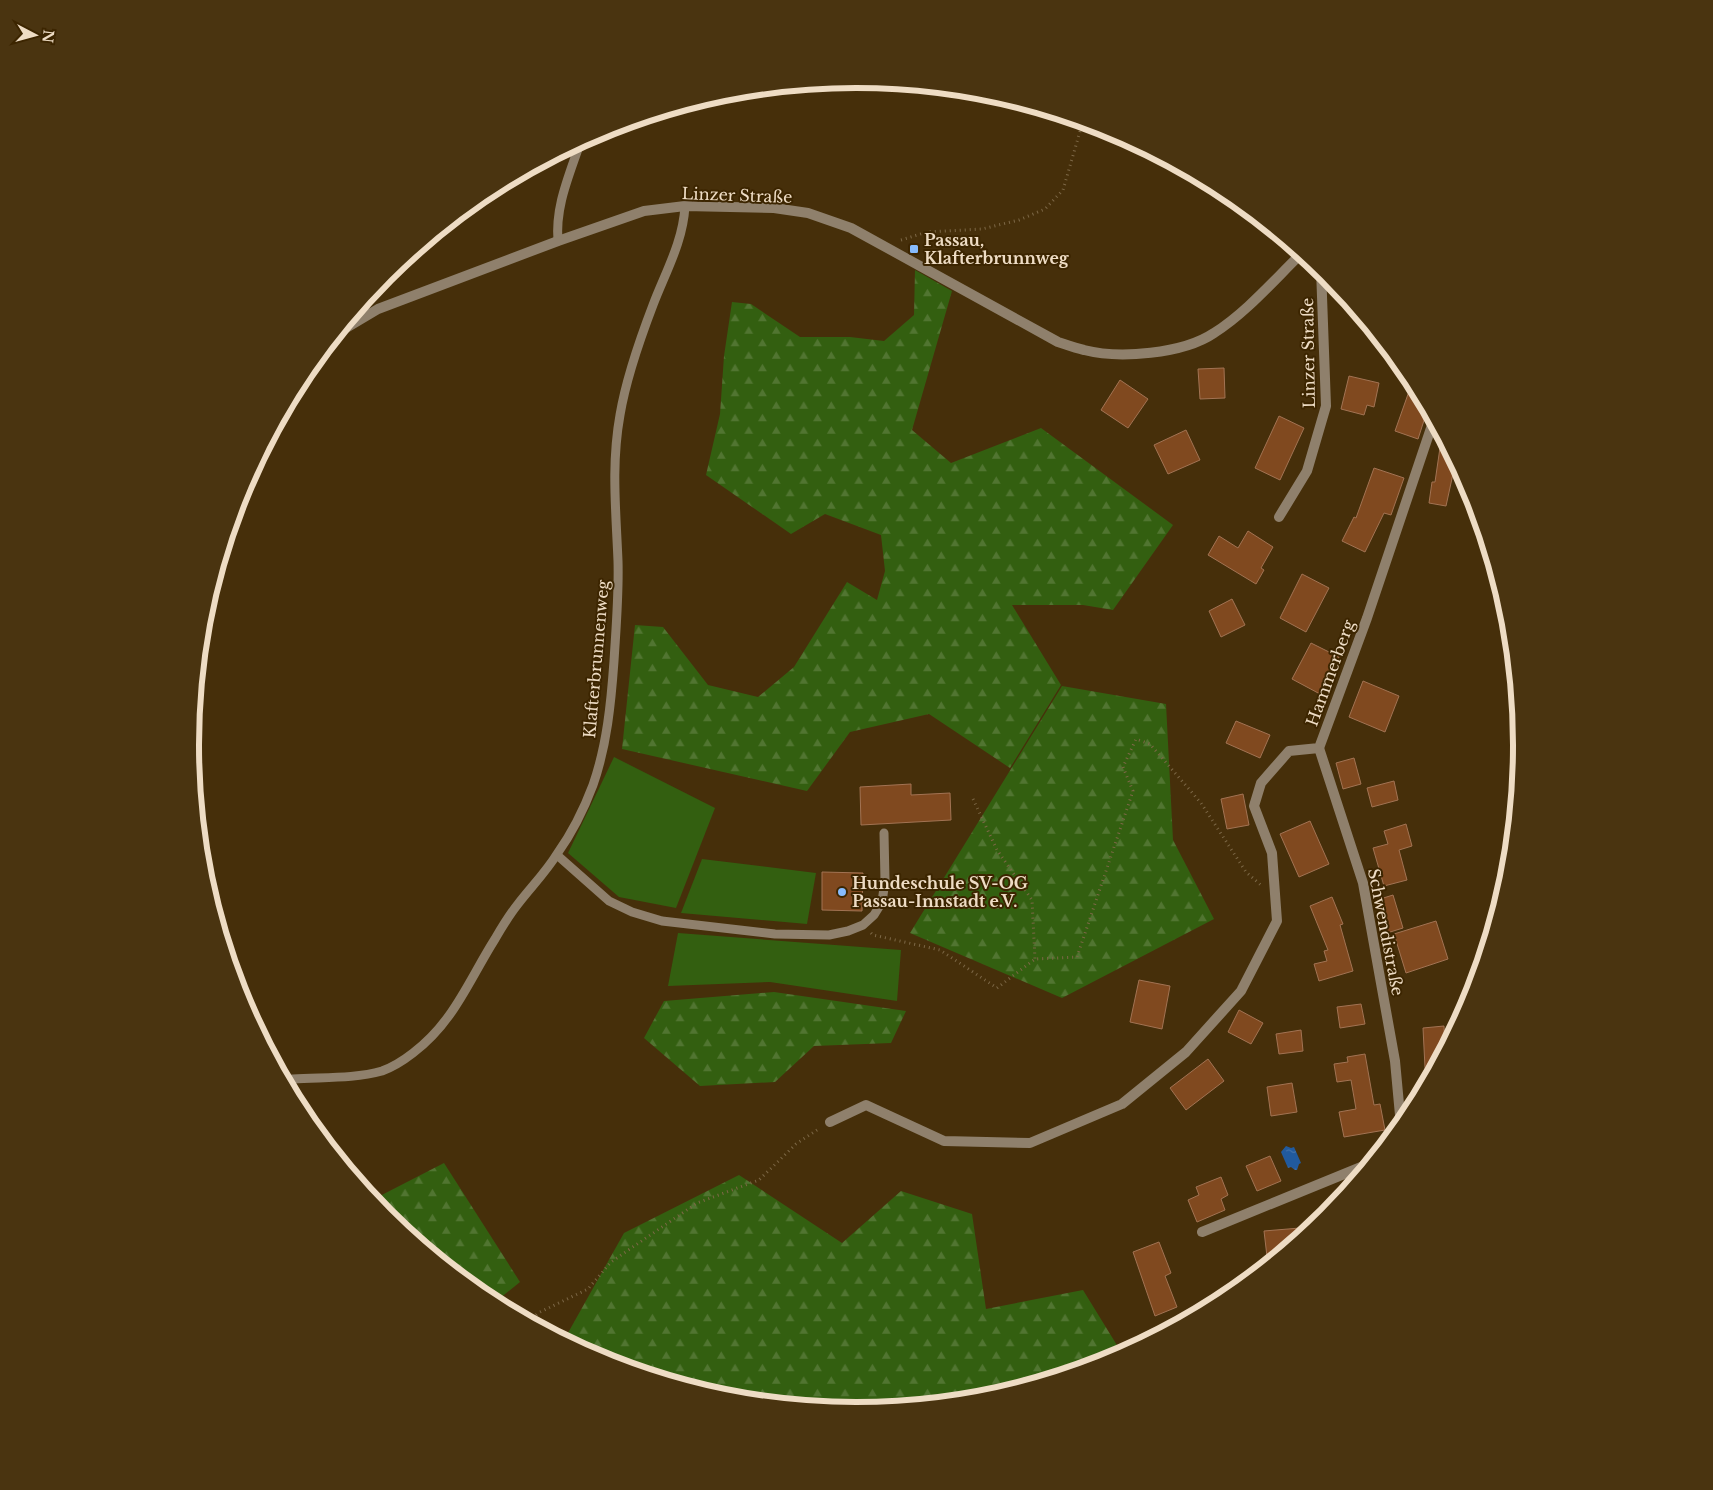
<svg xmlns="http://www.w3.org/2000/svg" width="1713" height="1490" font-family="'Libre Baskerville',serif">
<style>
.grass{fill:#335f10}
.forest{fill:url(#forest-firs)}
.water{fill:url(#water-ripples)}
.building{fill:#80491f;stroke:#a27353}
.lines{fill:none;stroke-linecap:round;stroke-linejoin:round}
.path{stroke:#7d6847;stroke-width:3;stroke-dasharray:1 4;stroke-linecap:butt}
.lane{stroke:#8f806c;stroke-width:9}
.street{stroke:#8f806c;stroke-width:10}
.poi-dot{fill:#87bbfc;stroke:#3c2500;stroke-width:2}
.labels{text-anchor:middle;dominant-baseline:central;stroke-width:4;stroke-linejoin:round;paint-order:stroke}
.street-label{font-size:16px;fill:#eedcc4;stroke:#3c2500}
.poi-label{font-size:16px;font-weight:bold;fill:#eedcc4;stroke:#3c2500;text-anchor:start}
.rim{fill:none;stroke:#eedcc4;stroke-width:6}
</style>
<defs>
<pattern id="forest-firs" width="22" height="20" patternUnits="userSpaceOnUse" patternTransform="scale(1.25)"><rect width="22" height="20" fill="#335f10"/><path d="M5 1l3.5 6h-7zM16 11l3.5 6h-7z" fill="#517531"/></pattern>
<pattern id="water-ripples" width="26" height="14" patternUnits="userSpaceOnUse" patternTransform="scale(1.25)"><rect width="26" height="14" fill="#215a9e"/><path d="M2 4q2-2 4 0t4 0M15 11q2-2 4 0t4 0" fill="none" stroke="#4271aa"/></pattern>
</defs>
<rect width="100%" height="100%" fill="#462f0a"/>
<g class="grass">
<polygon points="614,757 715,808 676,908 619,897 568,853"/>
<polygon points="702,859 816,873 807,924 681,913"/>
<polygon points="678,933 901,950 897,1001 770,982 668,986"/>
</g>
<g class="forest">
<polygon points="915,270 952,291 912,430 951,463 1041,428 1173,525 1113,610 1083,605 1012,605 1061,685 1010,768 929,714 850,732 807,791 622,749 635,625 663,627 708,685 758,697 794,667 847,582 877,600 885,571 881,535 825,514 791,534 706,475 720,414 724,356 732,302 751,304 800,337 850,337 884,341 914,315"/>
<polygon points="1062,686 1166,704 1173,840 1214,919 1062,998 910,933"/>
<polygon points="774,992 906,1011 891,1043 814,1046 775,1082 700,1086 644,1038 664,1001"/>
<polygon points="444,1163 520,1282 494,1303 486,1299 385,1216 372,1200"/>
<polygon points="739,1175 842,1243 901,1191 972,1214 986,1309 1083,1290 1123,1355 1111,1361 986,1398 856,1411 726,1398 601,1360 564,1340 624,1233"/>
</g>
<polygon class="water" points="1286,1146 1291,1148 1294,1147 1301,1163 1299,1164 1297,1170 1295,1170 1291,1167 1288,1168 1281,1152"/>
<g class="building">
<polygon points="1224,368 1225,398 1200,399 1198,369"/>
<polygon points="1349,376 1379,383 1374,407 1367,405 1364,415 1341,409"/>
<polygon points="1120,380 1148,399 1128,428 1101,410"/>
<polygon points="1413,380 1428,408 1418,439 1395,431"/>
<polygon points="1279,416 1304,428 1280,480 1255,468"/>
<polygon points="1186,430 1200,460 1168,474 1154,445"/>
<polygon points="1442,434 1456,460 1446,506 1429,503 1432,482 1435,482"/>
<polygon points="1374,468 1404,478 1391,515 1384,513 1365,552 1342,541 1354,517 1356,518"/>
<polygon points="1248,531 1273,547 1261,568 1264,570 1256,584 1208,555 1219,536 1238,548"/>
<polygon points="1302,574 1329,588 1306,632 1280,618"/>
<polygon points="1232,599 1245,625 1221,637 1209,611"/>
<polygon points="1311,643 1339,657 1320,694 1292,679"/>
<polygon points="1363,681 1399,696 1385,732 1349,717"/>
<polygon points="1236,721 1270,735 1260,758 1226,743"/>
<polygon points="1354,758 1361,784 1343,789 1336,763"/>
<polygon points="1394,781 1398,800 1372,807 1367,788"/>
<polygon points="911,784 911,795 950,793 951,820 861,825 860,787"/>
<polygon points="1243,794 1249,825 1227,829 1221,799"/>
<polygon points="1310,821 1329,864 1299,877 1280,834"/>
<polygon points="1406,824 1412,846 1399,850 1407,880 1384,886 1373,848 1388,844 1384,831"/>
<polygon points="822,872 863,873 862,911 822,910"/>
<polygon points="1393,895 1403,928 1387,933 1377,900"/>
<polygon points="1332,897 1343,924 1340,925 1353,971 1319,981 1314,964 1327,961 1324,951 1328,950 1310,906"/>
<polygon points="1436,921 1448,959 1406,973 1394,934"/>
<polygon points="1139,980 1170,986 1162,1029 1130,1022"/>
<polygon points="1361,1004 1365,1024 1340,1028 1337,1007"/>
<polygon points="1239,1010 1263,1023 1251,1044 1228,1032"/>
<polygon points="1444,1026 1445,1051 1426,1087 1423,1028"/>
<polygon points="1301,1030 1303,1051 1279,1054 1276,1034"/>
<polygon points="1365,1054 1374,1105 1380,1104 1385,1130 1344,1137 1339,1112 1356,1109 1351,1080 1337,1082 1334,1064 1348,1062 1347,1057"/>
<polygon points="1208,1059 1224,1081 1186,1110 1170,1088"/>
<polygon points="1292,1083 1297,1112 1271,1116 1267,1087"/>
<polygon points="1270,1156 1281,1181 1257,1191 1246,1166"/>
<polygon points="1221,1177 1228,1195 1221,1199 1225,1210 1197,1222 1188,1200 1199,1195 1196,1187"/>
<polygon points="1300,1228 1301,1238 1268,1265 1264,1231"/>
<polygon points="1159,1242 1171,1273 1165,1276 1177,1307 1155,1316 1133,1252"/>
</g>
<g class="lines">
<g class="path">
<polyline points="901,240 927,232 982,229 1019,220 1045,209 1063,190 1083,121"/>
<polyline points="973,799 997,850 1032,900 1035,959"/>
<polyline points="871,933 873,935 940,950 997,988 1035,959 1077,957 1133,791 1123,767 1136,739 1150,744 1201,803 1246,872 1262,886"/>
<polyline points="529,1322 538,1313 588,1289 611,1262 697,1203 759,1180 796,1144 820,1128"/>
</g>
<g class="lane">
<path d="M558,241C555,205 570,174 581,140"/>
<polyline points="557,855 609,901 632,912 662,921 775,934 829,935 848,931 863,925 874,915 882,902 885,881 884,833"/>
<path d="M284,1081L293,1079C322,1077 354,1079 382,1071C393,1067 404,1060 413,1053C454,1022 469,980 495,939C502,927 510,914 518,904C531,887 546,872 557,854C572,833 584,809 593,785C607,745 611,703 614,661C616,628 619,594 618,561C616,511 611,465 620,415C626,379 640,339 653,305C666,271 683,242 685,206"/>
</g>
<g class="street">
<path d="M336,334L378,309L558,241L644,211L685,206L774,208L808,213L851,228L1058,342C1067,345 1075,348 1084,350C1119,359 1183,354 1214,333C1246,313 1275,279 1302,253"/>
<polyline points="1279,517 1307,471 1326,406 1321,269"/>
<polyline points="1319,748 1363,883 1395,1061 1401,1126"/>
<polyline points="830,1122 866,1105 944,1141 1030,1143 1122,1104 1186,1052 1241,991 1277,921 1272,853 1254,806 1261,783 1289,751 1319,748 1367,618 1434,419"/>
<polyline points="1202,1232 1371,1163"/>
</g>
</g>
<g class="poi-dot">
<rect x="909" y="244" width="10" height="10" rx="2.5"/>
<circle cx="842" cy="892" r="5"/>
</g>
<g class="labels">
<g class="street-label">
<text transform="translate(737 195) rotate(2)">Linzer Straße</text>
<text transform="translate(1308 353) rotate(-91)">Linzer Straße</text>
<text transform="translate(596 659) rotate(-85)">Klafterbrunnenweg</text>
<text transform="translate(1330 673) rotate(-70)">Hammerberg</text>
<text transform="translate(1386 932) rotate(79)">Schwendistraße</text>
</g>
<g class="poi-label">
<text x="924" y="240">Passau,<tspan x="924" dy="18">Klafterbrunnweg</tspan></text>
<text x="852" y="883">Hundeschule SV-OG<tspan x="852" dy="18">Passau-Innstadt e.V.</tspan></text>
</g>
</g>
<path d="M0 0H1713V1490H0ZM199 745a657 657 0 1 1 1314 0a657 657 0 1 1-1314 0Z" fill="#4a3410" fill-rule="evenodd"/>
<path class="rim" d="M199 745a657 657 0 1 1 1314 0a657 657 0 1 1-1314 0Z"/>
<g transform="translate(35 35) rotate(96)" stroke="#3c2500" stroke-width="4" paint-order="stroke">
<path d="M0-4L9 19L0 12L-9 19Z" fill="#eedcc4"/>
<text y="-8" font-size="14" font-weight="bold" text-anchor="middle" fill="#eedcc4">N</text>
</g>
</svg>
